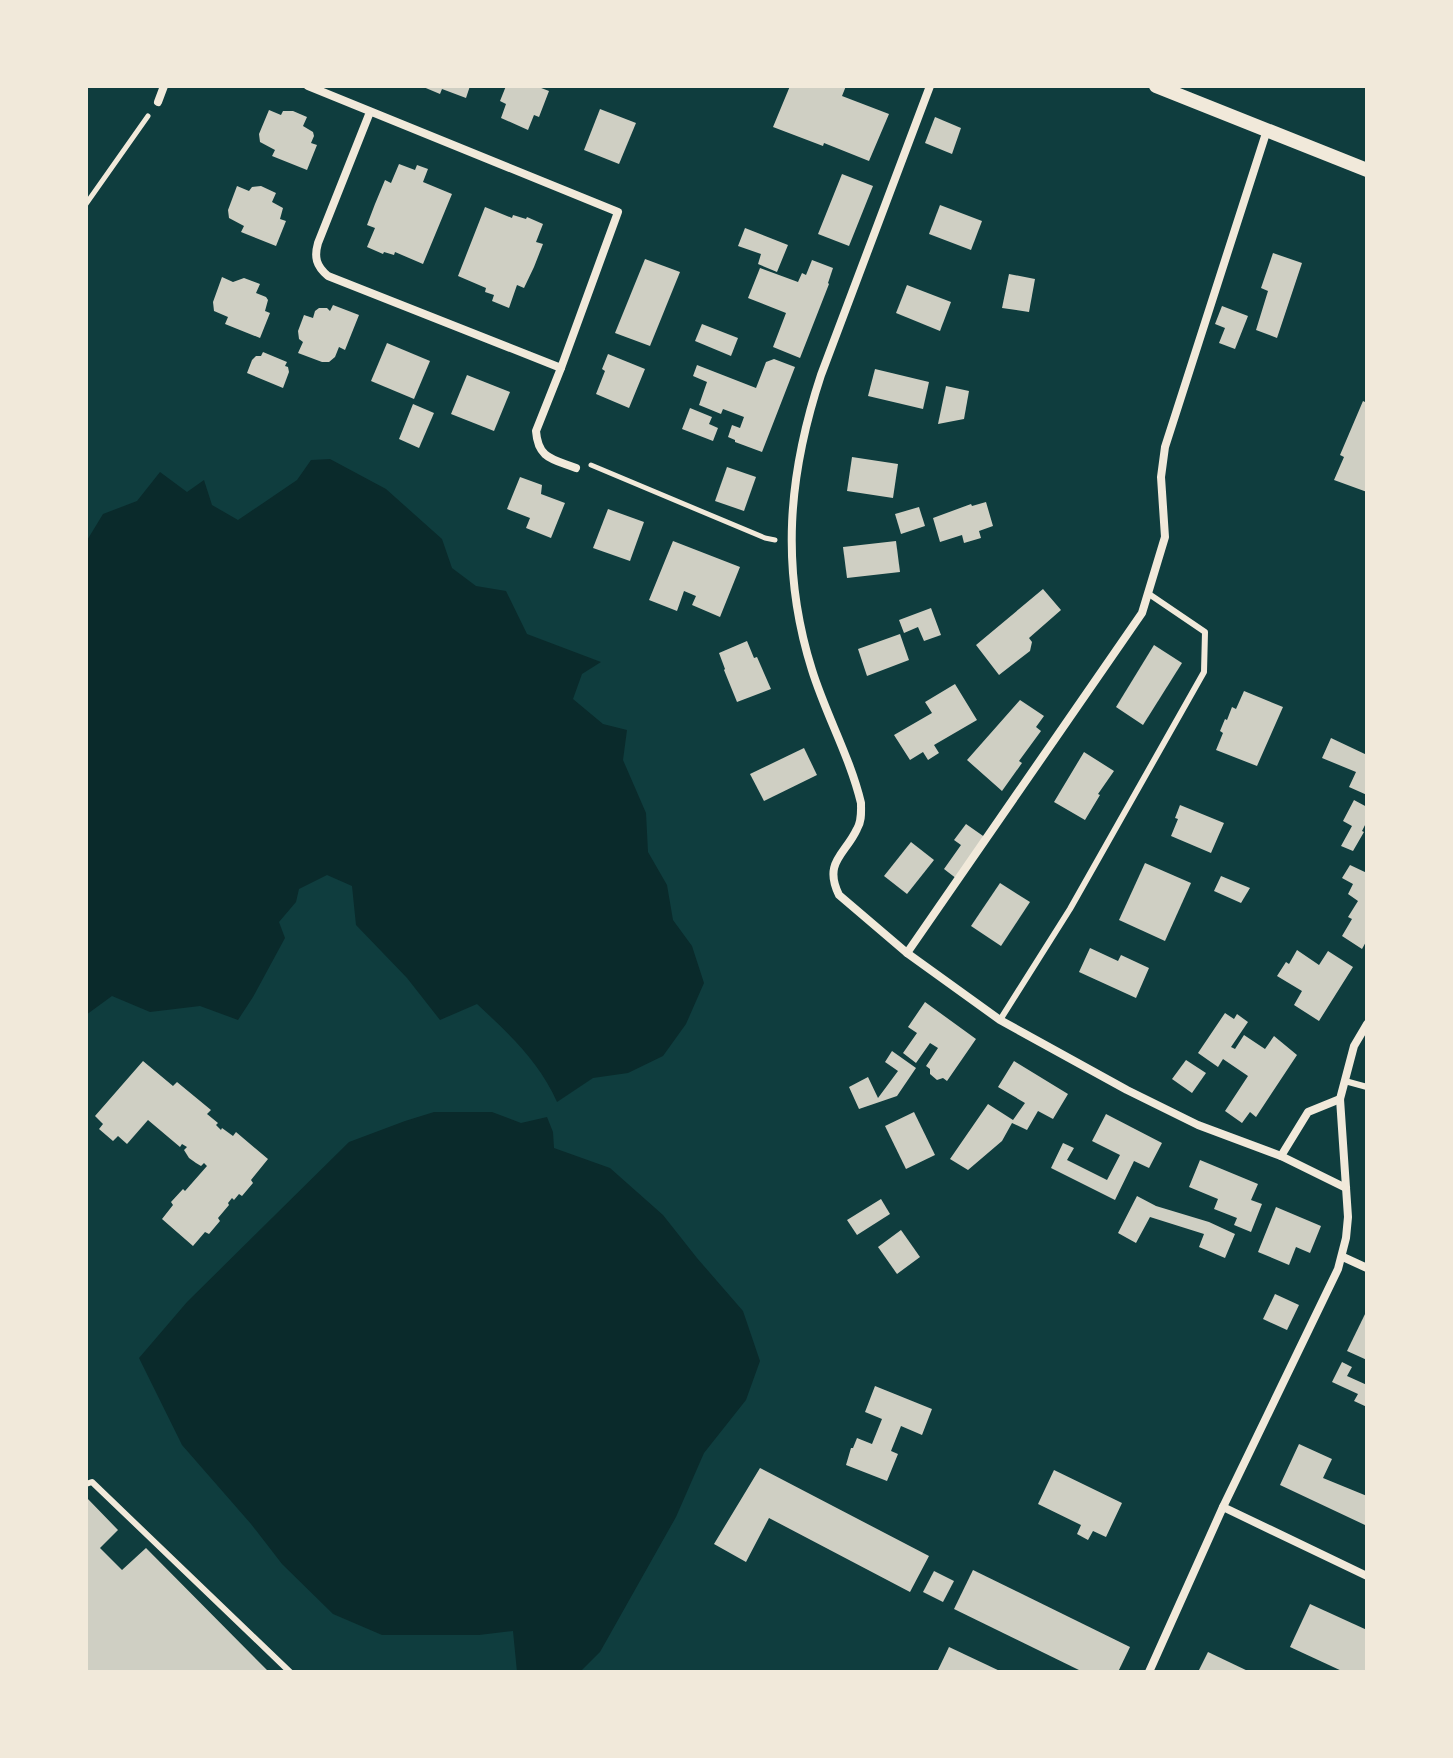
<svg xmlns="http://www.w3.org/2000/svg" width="1453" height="1758" font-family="'Nunito Sans',sans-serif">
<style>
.water{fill:#0a2a2b}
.building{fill:#cfcfc3}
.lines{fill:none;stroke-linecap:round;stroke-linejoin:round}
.path{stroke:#f1e9da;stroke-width:5}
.service{stroke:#f1e9da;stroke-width:6}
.minor{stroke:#f1e9da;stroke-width:8}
.tertiary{stroke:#f1e9da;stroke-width:14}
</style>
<rect width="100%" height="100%" fill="#0f3d3e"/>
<g class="water">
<path d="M330,459L386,489L442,539L452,568L476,586L506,591L527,634L601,662L582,674L573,699L603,724L627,730L623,760L646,813L648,852L667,885L673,920L692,946L704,983L686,1024L663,1056L628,1073L593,1078L557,1102C539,1061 509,1034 477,1004L440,1020L407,978L356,925L352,886L327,875L299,889L296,902L279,922L285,938L253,997L238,1020L200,1006L150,1012L112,996L86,1015V542L103,514L137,501L160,472L187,492L204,480L212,505L238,520L297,480L311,460Z"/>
<polygon points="434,1112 492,1112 521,1123 547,1117 553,1132 554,1148 610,1168 663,1215 697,1258 743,1311 760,1361 746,1400 704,1453 676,1517 600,1652 580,1672 517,1672 513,1631 479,1635 382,1635 333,1614 282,1564 251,1524 182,1445 139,1358 187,1302 349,1142 405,1121"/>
</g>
<g class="building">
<polygon points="421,86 470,86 466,98 442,89 440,94"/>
<polygon points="506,86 536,86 549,91 539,117 534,115 528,130 501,118 506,104 500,101"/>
<polygon points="790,86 846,86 842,96 889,114 869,161 824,143 823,146 773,127"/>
<polygon points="600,109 636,123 619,164 584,150"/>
<polygon points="269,110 281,115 283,111 293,111 307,117 303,126 313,132 314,136 311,143 317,145 307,170 272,156 275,150 260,142 259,134"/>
<polygon points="935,117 961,128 952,154 925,143"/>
<polygon points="399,164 415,170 417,165 428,169 423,182 452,194 423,264 395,252 394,255 384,252 383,254 367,247 375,228 367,225 375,204 385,180 391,183"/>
<polygon points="842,174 873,186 849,246 818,234"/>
<polygon points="237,186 249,191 252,187 261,186 276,193 272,202 283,208 280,219 286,221 276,246 241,232 244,226 229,218 228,210"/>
<polygon points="940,205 982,221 971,250 929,234"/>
<polygon points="485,207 512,218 513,215 526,219 527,217 543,224 536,242 543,244 534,267 524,288 517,285 509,308 492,301 494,295 485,292 486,288 458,276"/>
<polygon points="745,228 788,245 777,272 758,264 761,254 738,246"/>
<polygon points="1273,253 1302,263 1277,338 1256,330 1268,291 1261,288"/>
<polygon points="645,259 680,272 650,346 615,333"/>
<polygon points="812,260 833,268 828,283 829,284 800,358 773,347 786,313 748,298 760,268 798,282 802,273 806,275"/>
<polygon points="1009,274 1035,279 1029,312 1002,308"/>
<polygon points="222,277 233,282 244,278 260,284 256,293 266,297 268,300 265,311 270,313 260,338 225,324 228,317 214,311 213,302"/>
<polygon points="907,285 951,302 940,331 896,313"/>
<polygon points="333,305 359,315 345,350 339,347 335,357 329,362 322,362 298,353 303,342 299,339 298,331 304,315 313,318 315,311 319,308 327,308 330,311"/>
<polygon points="1222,306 1248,316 1235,349 1219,343 1225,328 1215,324"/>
<polygon points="702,324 738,338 731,356 695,341"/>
<polygon points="387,343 430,361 414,399 371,381"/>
<polygon points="263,352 287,362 285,366 288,367 289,372 283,388 247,373 252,360 256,356 261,356"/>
<polygon points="608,354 645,369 629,408 596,394 605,371 602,369"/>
<polygon points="774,359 795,367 762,452 735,442 735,440 728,437 732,425 740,428 744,417 723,409 721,414 699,405 707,382 693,376 697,365 756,388 766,362"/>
<polygon points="875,369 929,382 923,409 868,396"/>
<polygon points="467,375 510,392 494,431 451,414"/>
<polygon points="946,386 969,391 964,419 938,424"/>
<polygon points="1363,401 1367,403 1367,492 1334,480 1344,457 1340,455"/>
<polygon points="413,404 434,413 419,448 399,439"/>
<polygon points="690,408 712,417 709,424 718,428 713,441 682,429"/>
<polygon points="852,457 898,464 893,498 847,491"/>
<polygon points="727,467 756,477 744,511 715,501"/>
<polygon points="520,477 542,485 541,494 565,503 551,538 526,528 530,518 507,509"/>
<polygon points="986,502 993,526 979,531 981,538 964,543 962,535 940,542 933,518 971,504 972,506"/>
<polygon points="919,507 925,526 901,534 895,514"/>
<polygon points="608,509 644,522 630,561 593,548"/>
<polygon points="673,541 740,567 720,617 692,605 696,596 684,591 677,611 649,600"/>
<polygon points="896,541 900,572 847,578 843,547"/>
<polygon points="1043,589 1061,610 1029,638 1032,642 1030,651 999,675 976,645"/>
<polygon points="931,608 941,635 924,641 918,627 904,633 899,620"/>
<polygon points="900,634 909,660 867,676 858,649"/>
<polygon points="747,641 754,658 757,657 771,689 737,702 724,670 725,669 719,653"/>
<polygon points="1154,645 1182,663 1143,725 1116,707"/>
<polygon points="955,684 977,720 934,745 939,753 928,760 923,752 910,760 894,735 932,713 925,702"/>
<polygon points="1244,691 1283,707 1257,766 1216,750 1223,733 1220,731 1225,719 1227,720 1232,707 1236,709"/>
<polygon points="1020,700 1044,716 1036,727 1041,731 1019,761 1022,763 1002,791 967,760"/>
<polygon points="1331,738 1367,755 1367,795 1349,787 1356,772 1322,758"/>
<polygon points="804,748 817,775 764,801 750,774"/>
<polygon points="1084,752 1114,771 1098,794 1100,795 1085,820 1054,802"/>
<polygon points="1354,800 1367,807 1367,821 1362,831 1364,832 1353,851 1341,846 1352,826 1343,821"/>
<polygon points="1180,805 1224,823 1211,853 1171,836 1178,819 1175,818"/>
<polygon points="966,824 986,838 957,879 944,869 961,845 954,840"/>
<polygon points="911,842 934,860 907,894 884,876"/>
<polygon points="1145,863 1191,883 1165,941 1119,920"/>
<polygon points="1350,865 1367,873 1367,940 1362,949 1342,936 1352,919 1348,917 1358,901 1348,894 1353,884 1342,878"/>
<polygon points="1221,876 1250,888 1241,903 1214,891"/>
<polygon points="1000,883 1030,902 1001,946 971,926"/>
<polygon points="1090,948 1118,961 1121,955 1149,968 1136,998 1079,972"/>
<polygon points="1297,950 1319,965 1328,951 1353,967 1319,1021 1294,1005 1302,991 1277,976 1286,962 1289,964"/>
<polygon points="925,1002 976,1039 947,1081 943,1078 937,1080 930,1074 930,1069 926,1066 938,1048 930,1043 916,1063 903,1053 917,1033 908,1027"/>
<polygon points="1225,1013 1234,1019 1237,1014 1248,1022 1231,1047 1235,1049 1244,1035 1265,1049 1274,1036 1297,1055 1256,1117 1250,1112 1242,1123 1225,1111 1248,1076 1223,1059 1218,1067 1198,1053"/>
<polygon points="892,1051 916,1068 897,1096 859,1109 849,1087 868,1077 878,1098 898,1071 885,1062"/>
<polygon points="1186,1060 1206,1073 1192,1093 1172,1079"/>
<polygon points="143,1061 173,1086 177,1082 211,1110 207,1114 218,1123 216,1125 221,1130 222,1128 233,1136 236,1132 268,1159 251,1180 253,1183 242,1196 239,1194 234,1200 232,1198 228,1203 229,1205 218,1218 220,1221 209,1234 205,1232 193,1246 162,1219 173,1205 171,1202 183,1189 185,1191 207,1166 204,1163 201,1166 196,1163 189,1158 184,1150 187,1147 182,1144 180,1147 148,1120 127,1144 118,1136 113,1141 99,1129 103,1124 95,1116"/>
<polygon points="1014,1061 1068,1094 1053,1119 1038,1111 1027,1130 1012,1123 1002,1141 968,1170 950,1159 988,1104 1013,1120 1025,1103 998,1087"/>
<polygon points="914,1112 935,1155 906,1169 885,1126"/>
<polygon points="1106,1114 1162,1143 1149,1168 1134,1161 1115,1200 1051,1168 1063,1143 1074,1148 1067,1160 1107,1180 1120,1155 1092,1141"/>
<polygon points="1200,1160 1258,1184 1251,1200 1262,1204 1251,1232 1234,1225 1237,1218 1214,1209 1218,1199 1189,1187"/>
<polygon points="1137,1196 1156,1206 1209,1222 1235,1234 1225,1258 1199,1247 1204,1234 1150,1217 1136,1243 1118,1233"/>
<polygon points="881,1199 890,1214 857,1235 847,1220"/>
<polygon points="1276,1207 1321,1226 1310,1253 1296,1247 1289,1265 1258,1252"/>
<polygon points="901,1230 920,1257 897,1274 878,1247"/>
<polygon points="1275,1294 1299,1305 1287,1330 1263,1319"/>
<polygon points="1367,1310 1367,1360 1347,1351"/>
<polygon points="1342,1362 1352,1367 1347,1376 1367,1385 1367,1407 1354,1401 1358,1394 1332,1382"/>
<polygon points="875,1386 932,1409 922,1435 901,1426 891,1451 898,1454 887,1481 846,1465 851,1448 853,1448 857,1438 872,1444 882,1419 865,1412"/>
<polygon points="1299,1444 1332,1459 1323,1478 1367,1496 1367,1521 1365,1525 1280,1485"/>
<polygon points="760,1468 929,1556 910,1592 769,1518 746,1562 714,1544"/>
<polygon points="1054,1470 1122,1503 1106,1537 1093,1531 1088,1540 1077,1534 1081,1525 1038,1504"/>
<polygon points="86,1497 118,1530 100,1548 122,1570 146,1548 269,1672 86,1672"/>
<polygon points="973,1570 1130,1647 1118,1672 1083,1672 954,1609"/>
<polygon points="934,1571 954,1581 943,1602 923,1592"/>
<polygon points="1310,1604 1367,1630 1367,1672 1344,1672 1290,1647"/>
<polygon points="949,1647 1002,1672 937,1672"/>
<polygon points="1208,1652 1250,1672 1198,1672"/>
</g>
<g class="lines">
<g class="path">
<polyline points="86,204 148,116"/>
<polyline points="591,465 765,538 775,540"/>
</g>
<g class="service">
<polyline points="1000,1020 1070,909 1204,672 1205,632 1149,594"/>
<polyline points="1345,1081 1367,1087"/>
<polyline points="86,1484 92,1482 290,1672"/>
</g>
<g class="minor">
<path d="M308,86L618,212L561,368L328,276C316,266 314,257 318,243L370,112"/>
<path d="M930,86L821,375C788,475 780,568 812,670C826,715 850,757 861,803C861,812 862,821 857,829C845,855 823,862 839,895L907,953L1000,1020L1127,1090L1198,1125L1281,1156L1346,1188"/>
<polyline points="158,102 164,86"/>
<path d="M561,368L536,431C538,459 553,459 576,468"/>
<polyline points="907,953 1142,613 1165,537 1161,477 1165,447 1267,130"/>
<polyline points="1281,1156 1308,1112 1340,1099"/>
<polyline points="1343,1257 1367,1268"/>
<polyline points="1223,1507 1367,1576"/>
<polyline points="1149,1672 1223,1507 1338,1269 1346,1238 1348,1217 1340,1099 1354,1046 1367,1024"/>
</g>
<polyline class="tertiary" points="1156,86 1367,170"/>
</g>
<rect width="1453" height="1758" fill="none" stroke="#f1e9da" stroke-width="176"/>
</svg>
